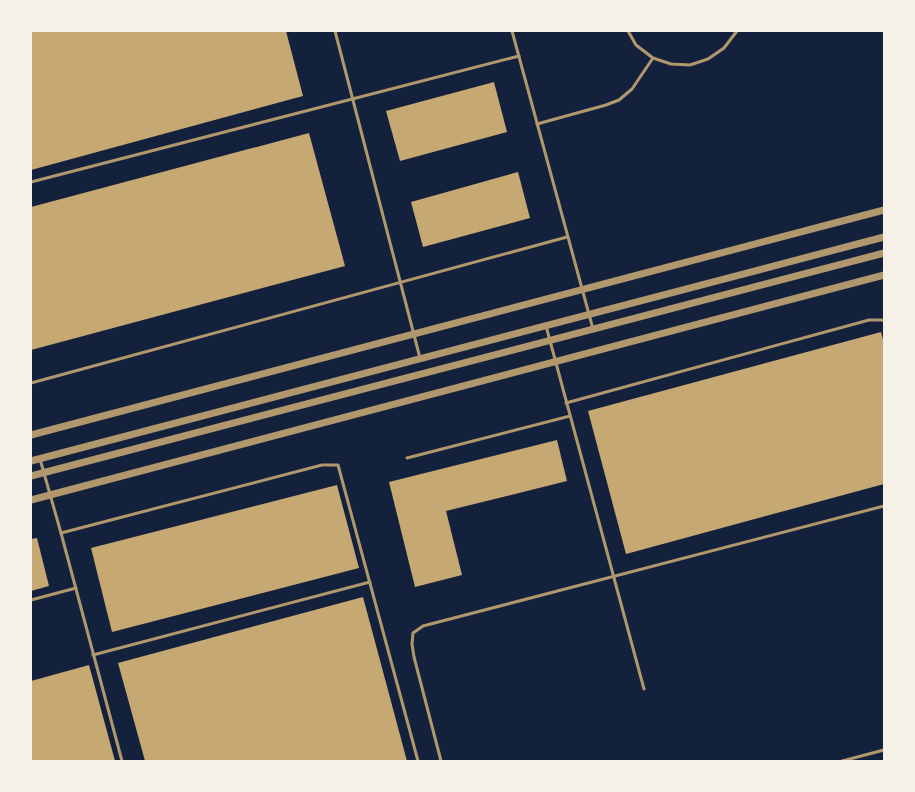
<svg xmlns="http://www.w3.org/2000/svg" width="915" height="792" font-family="'Space Grotesk',sans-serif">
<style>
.building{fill:#c6a872}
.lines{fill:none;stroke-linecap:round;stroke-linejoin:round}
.service{stroke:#b1986c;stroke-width:3}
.tertiary{stroke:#b1986c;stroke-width:7}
</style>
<rect width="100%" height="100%" fill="#14213d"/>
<g class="building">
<polygon points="35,31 286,31 303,96 31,170 31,32"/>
<polygon points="494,82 507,132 400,161 386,111"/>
<polygon points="309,133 345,266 31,350 31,207"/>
<polygon points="518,172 530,218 423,247 411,202"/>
<polygon points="881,332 884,343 884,484 626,554 588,411"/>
<polygon points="557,440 567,481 446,511 462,575 415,587 389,482"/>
<polygon points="337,485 359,568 112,632 91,548"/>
<polygon points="37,538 49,586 31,591 31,539"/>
<polygon points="363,597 407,761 145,761 118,663"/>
<polygon points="89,665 115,761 31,761 31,681"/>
</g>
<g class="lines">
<g class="service">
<polyline points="335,31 420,358"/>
<polyline points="512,31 593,329"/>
<polyline points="628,31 636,45 653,58 671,64 690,65 708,59 724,48 737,31"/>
<polyline points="537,124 606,105 619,100 632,89 653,58"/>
<polyline points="31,182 519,56"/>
<polyline points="546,326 644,689"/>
<polyline points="31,383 567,237"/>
<polyline points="566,403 869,320 882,320 884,321"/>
<polyline points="407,458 570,416"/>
<polyline points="40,459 61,533 122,761"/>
<polyline points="61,533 322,465 338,465 418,761"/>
<polyline points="31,600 76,588"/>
<polyline points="93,655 370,582"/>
<polyline points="441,761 414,657 412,644 413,633 423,626 884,506"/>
<polyline points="842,761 884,750"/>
</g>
<g class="tertiary">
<polyline points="31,435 884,210"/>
<polyline points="31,461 884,237"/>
<polyline points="31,476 884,253"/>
<polyline points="31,500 884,275"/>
</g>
</g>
<rect width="915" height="792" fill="none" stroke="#f6f1e7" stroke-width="64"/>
</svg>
